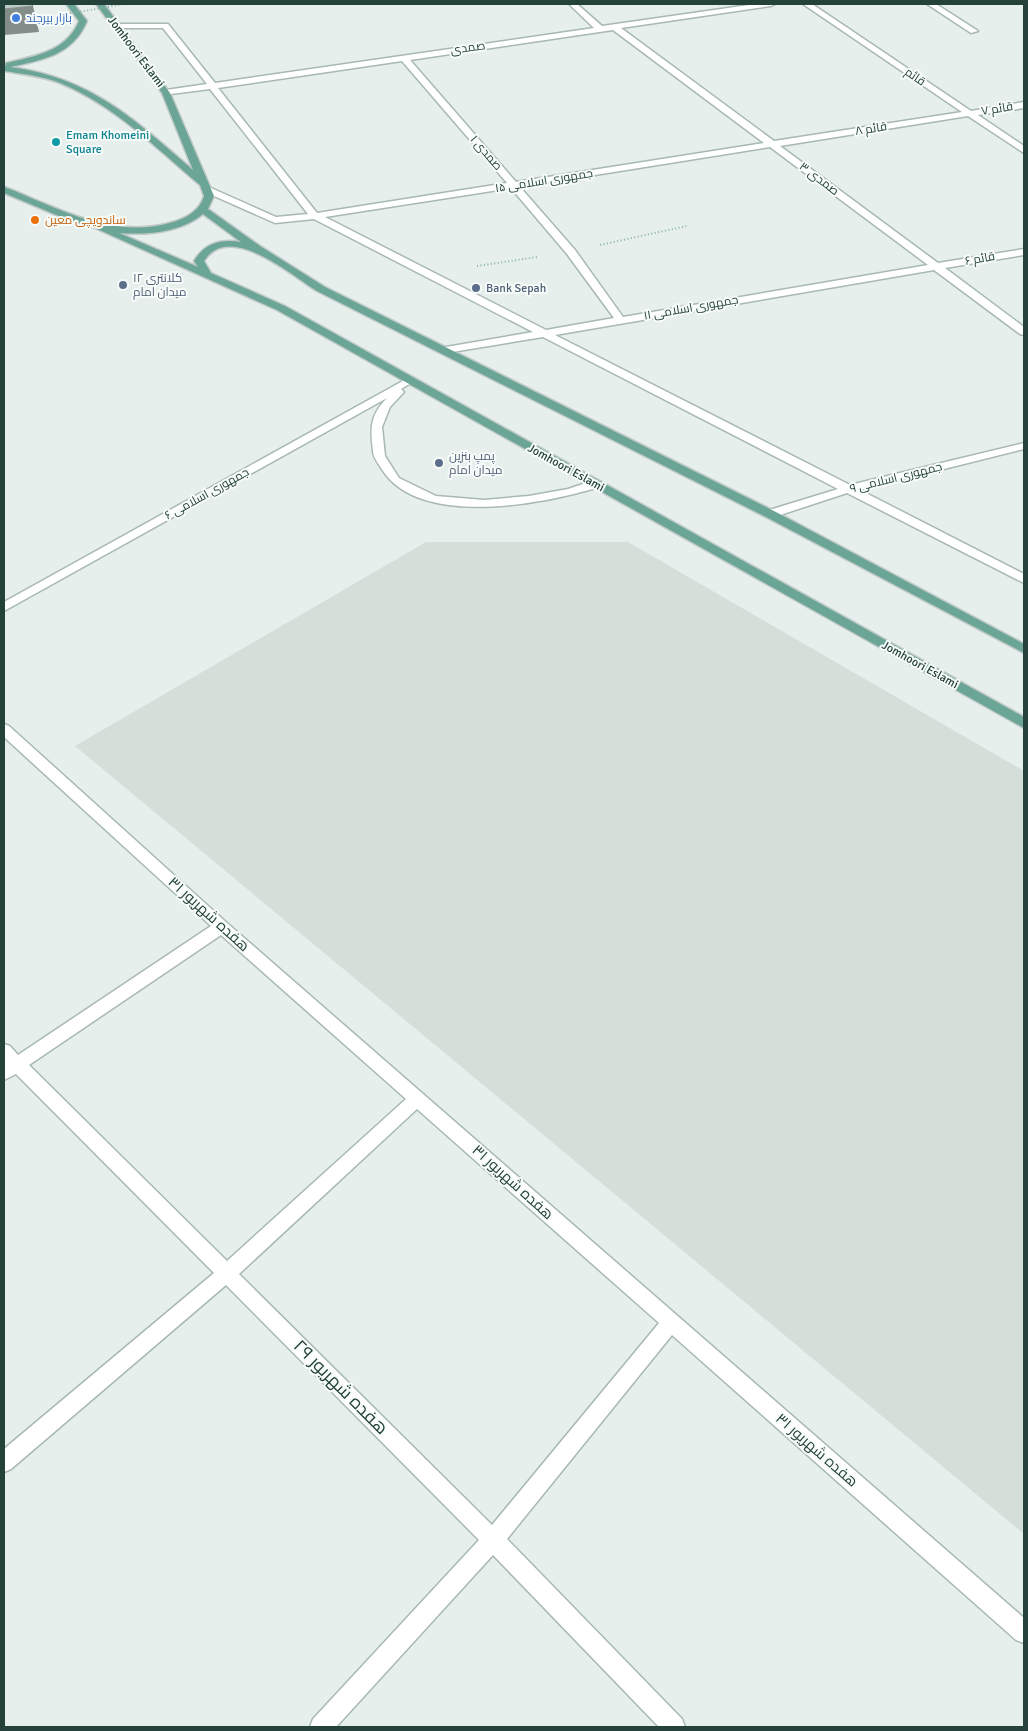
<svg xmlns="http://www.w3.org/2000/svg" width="1028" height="1731" font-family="Signika,Cairo,sans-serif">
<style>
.built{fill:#d4dfda}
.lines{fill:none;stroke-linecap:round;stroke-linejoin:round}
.minor-casing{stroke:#a8b8b2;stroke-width:3}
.major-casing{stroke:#c2cac8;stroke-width:3}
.path{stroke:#86b3a5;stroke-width:2;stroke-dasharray:1 2.5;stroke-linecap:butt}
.minor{fill:#fff;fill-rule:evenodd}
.major{fill:#6aa596;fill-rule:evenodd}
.path-bridge{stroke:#86b3a5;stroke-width:2;stroke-dasharray:1 2.5;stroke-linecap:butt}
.shaded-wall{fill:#838d89}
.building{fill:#bbcac4;stroke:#838d89}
.shop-dot{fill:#3f7fe0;stroke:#f7fbf9;stroke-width:2}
.culture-dot{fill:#0f9aa8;stroke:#f7fbf9;stroke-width:2}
.food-dot{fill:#e8710a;stroke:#f7fbf9;stroke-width:2}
.service-dot{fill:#5c6f8a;stroke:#f7fbf9;stroke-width:2}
.labels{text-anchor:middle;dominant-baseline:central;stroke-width:4;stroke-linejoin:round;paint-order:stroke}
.far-shop-label{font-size:12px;fill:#366cbe;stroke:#f7fbf9;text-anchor:start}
.far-street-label{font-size:12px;fill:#24423a;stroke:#f7fbf9}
.far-culture-label{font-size:12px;fill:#0d838f;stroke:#f7fbf9;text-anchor:start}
.far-food-label{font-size:12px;fill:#c56008;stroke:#f7fbf9;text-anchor:start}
.far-service-label{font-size:12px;fill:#4e5e75;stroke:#f7fbf9;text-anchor:start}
.street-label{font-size:15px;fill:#24423a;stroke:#f7fbf9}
.near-street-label{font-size:18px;fill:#24423a;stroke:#f7fbf9}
</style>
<rect width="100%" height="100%" fill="#e6efeb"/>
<polygon class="built" points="426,542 628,542 1024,771 1024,1534 75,746"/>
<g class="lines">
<g class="minor-casing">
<g id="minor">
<path d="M569,4H577L602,26L756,4H775L771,6L621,28L774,141L962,112L803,4H812L971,111L1024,102V108L978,115L1024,146V153L968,116L780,146L938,263L1024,249V255L945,268L1024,327V335L1020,334L934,270L555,335L850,485L1024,443V449L860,490L1024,574V583L847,493L774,517H766L764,514L766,511L838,489L543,337L446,353L442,352L441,350L442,348L446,347L533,332L314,219L275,223L205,192V188H211L276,217L308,214L210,89L163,95V91L166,90L207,84L163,28H117L113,26L117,24H168L215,83L594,28ZM613,30L764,143L516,182L410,60ZM402,61L507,183L317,213L218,88ZM770,147L928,265L623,317L575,250L520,187ZM511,188L567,254L614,318L546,330L325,217Z"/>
<polygon points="927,4 936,4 978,31 971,33"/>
<path d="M410,377L416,380L401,389L404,392L390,407L382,427L385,456L399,478L436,496L484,500L529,496L568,489L595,480L601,484L599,487C544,504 421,528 383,471C379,464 373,458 373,451C370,428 370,415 387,398L4,611V602Z"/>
<path d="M4,724L9,726L227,923L1024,1618V1643L1016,1640L672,1335L507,1539L682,1719L685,1727H659L493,1555L336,1727H310L313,1719L479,1540L226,1285L11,1469L4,1472V1449L214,1273L16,1074L4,1080V1064L5,1063L4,1061V1044L10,1046L18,1055L211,926L4,737ZM221,935L406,1099L227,1261L29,1065ZM417,1109L659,1323L492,1525L239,1274Z"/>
</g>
</g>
<g class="major-casing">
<path id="major" d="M66,4H74L87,21C73,55 43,60 10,67C90,77 135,120 193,170L162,93L96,4H104L170,93L214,196L208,209L260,246L325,287L774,511L1024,644V653L766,517L317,291C291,275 229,221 204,261L211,273L285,306L1024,717V728L277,310L95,228L66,219L4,193V187C17,191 30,198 43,203C85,221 128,236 173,222C187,218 200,210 204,196L200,185C156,148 114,105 60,83C42,76 23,74 4,71L6,63C35,56 66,52 79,21ZM203,214L241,242C220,239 205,243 194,261L198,267L119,233C147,235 180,233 203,214Z"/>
</g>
<g class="path">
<polyline points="39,19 45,26"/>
<polyline points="600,245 687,226"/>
<polyline points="477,266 537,257"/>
</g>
<use href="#minor" class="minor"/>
<use href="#major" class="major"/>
<polyline class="path-bridge" points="39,19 124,4"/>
</g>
<polygon class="shaded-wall" points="33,6 39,32 4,35 4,9"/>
<polygon class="building" points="4,4 31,4 33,6 4,9"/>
<circle class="shop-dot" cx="16" cy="18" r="5"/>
<circle class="culture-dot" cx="56" cy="142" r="5"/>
<circle class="food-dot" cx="35" cy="220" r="5"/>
<g class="service-dot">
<circle cx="123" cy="285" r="5"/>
<circle cx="476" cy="288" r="5"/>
<circle cx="439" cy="463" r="5"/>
</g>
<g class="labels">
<g class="far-shop-label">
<text x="26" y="18">بازار بیرجند</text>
</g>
<g class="far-street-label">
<text transform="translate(468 48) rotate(-8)">صمدی</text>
<text transform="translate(136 52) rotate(53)">Jomhoori Eslami</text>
<text transform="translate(915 77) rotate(34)">قائم</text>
<text transform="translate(997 109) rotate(-9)">قائم ۷</text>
<text transform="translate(871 129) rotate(-9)">قائم ۸</text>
<text transform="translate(486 153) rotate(49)">صمدی ۱</text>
<text transform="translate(819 179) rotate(37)">صمدی ۳</text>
<text transform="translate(544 181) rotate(-9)">جمهوری اسلامی ۱۵</text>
<text transform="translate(980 259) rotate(-10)">قائم ۶</text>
<text transform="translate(691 308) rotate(-10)">جمهوری اسلامی ۱۱</text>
<text transform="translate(566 468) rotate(29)">Jomhoori Eslami</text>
<text transform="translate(896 478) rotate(-14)">جمهوری اسلامی ۹</text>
<text transform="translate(207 494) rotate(-29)">جمهوری اسلامی ۶</text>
<text transform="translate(920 665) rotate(29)">Jomhoori Eslami</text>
</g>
<g class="far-culture-label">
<text x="66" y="135">Emam Khomeini<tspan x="66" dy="14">Square</tspan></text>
</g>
<g class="far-food-label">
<text x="45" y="220">ساندویچی معین</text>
</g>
<g class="far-service-label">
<text x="133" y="278">کلانتری ۱۲<tspan x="133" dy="14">میدان امام</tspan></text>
<text x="486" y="288">Bank Sepah</text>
<text x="449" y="456">پمپ بنزین<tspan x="449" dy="14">میدان امام</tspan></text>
</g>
<g class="street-label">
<text transform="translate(209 914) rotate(42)">هفده شهریور ۳۱</text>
<text transform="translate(513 1182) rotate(42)">هفده شهریور ۳۱</text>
<text transform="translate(817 1450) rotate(41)">هفده شهریور ۳۱</text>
</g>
<g class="near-street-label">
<text transform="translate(341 1387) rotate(45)">هفده شهریور ۲۹</text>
</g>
</g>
<rect width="1028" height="1731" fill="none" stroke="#24423a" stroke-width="10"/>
</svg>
